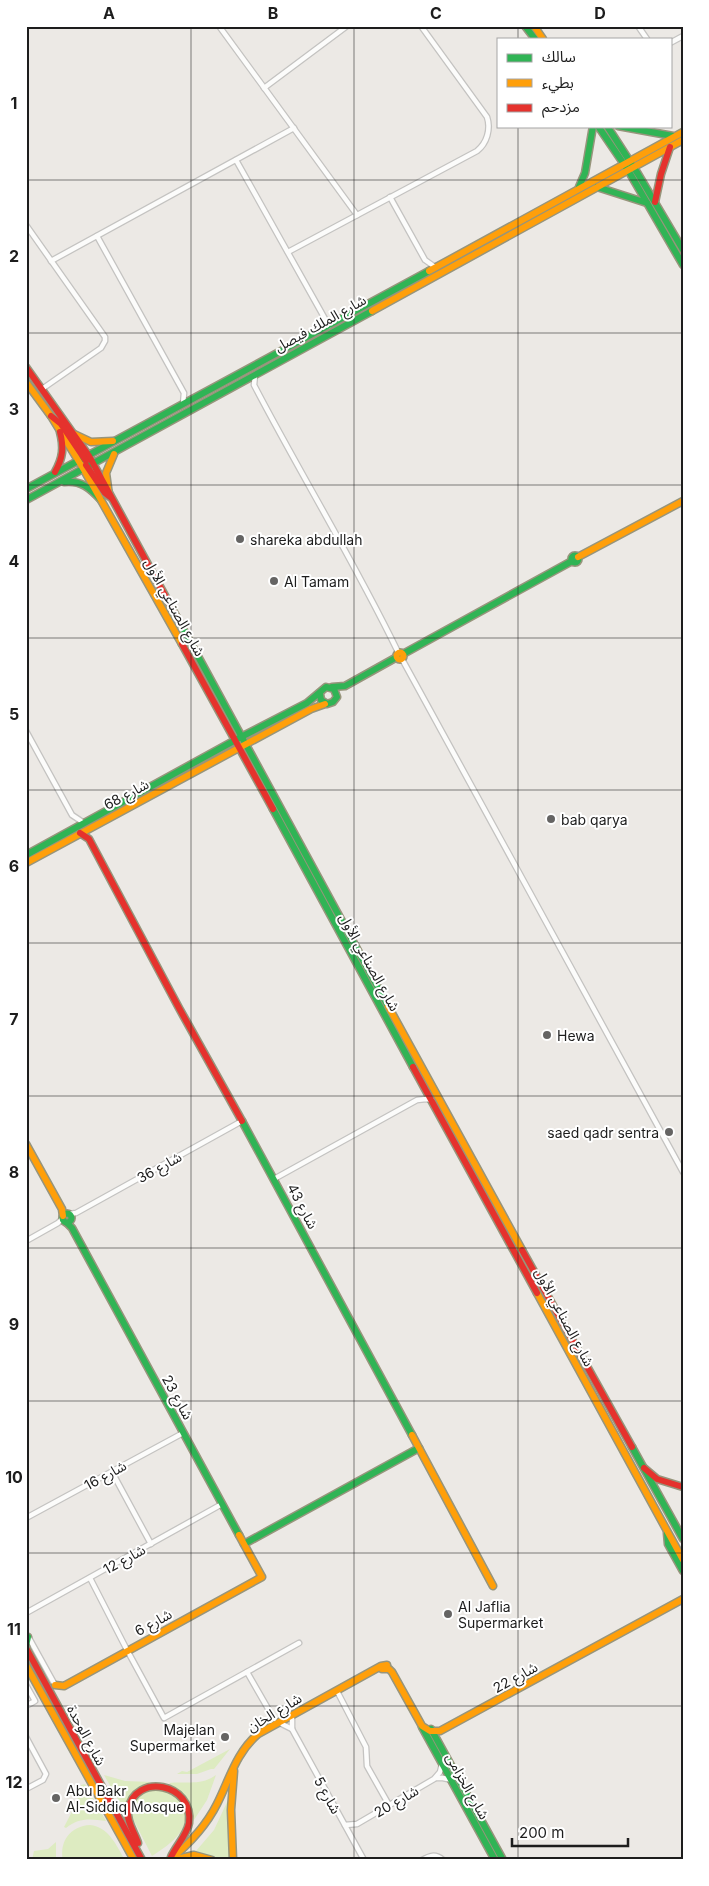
<svg xmlns="http://www.w3.org/2000/svg" width="709" height="1886" font-family="Inter,'Noto Sans Arabic',sans-serif">
<style>
.grass{fill:#ddebc1}
.lines{fill:none;stroke-linecap:round;stroke-linejoin:round}
.street-casing{stroke:#c4c3c1;stroke-width:7}
.fast-casing{stroke:#97957c;stroke-width:9}
.slow-casing{stroke:#97957c;stroke-width:9}
.jam-casing{stroke:#97957c;stroke-width:9}
.street{stroke:#fcfcfb;stroke-width:4.5}
.fast{stroke:#30b455;stroke-width:6}
.slow{stroke:#ff9f0a;stroke-width:6}
.jam{stroke:#e5322d;stroke-width:6}
.grid{fill:none;stroke:#1d1d1d;stroke-width:1;stroke-opacity:0.55}
.poi-dot{fill:#656463;stroke:#fff;stroke-width:2}
.labels{text-anchor:middle;dominant-baseline:central;stroke-width:4;stroke-linejoin:round;paint-order:stroke}
.street-label{font-size:14px;fill:#1d1d1d;stroke:#fff}
.poi-label{font-size:14px;fill:#1d1d1d;stroke:#fff;text-anchor:start}
.neatline{fill:none;stroke:#1d1d1d;stroke-width:2}
.grid-label{font-size:16px;text-anchor:middle;font-weight:bold;fill:#1d1d1d}
</style>
<rect width="100%" height="100%" fill="#ece9e5"/>
<g class="grass">
<polygon points="230,1749 214,1769 211,1769 197,1774 177,1774 182,1771 187,1772"/>
<polygon points="104,1775 125,1781 151,1782 143,1785 124,1810"/>
<path d="M216,1775L207,1800L192,1823L185,1796L169,1783C186,1781 201,1786 216,1775Z"/>
<path d="M85,1784L106,1821C91,1819 79,1817 66,1828L64,1827L77,1802L81,1785Z"/>
<path d="M153,1789C178,1790 197,1811 179,1834C172,1843 161,1850 152,1856L133,1819C130,1803 138,1794 153,1789Z"/>
<path d="M228,1800L230,1860C218,1860 207,1854 196,1851L214,1830Z"/>
<path d="M90,1825C109,1827 116,1845 125,1860H63C59,1841 71,1826 90,1825Z"/>
<polygon points="56,1842 56,1860 32,1860 34,1851 48,1849"/>
</g>
<g class="lines">
<g class="street-casing">
<g id="street">
<polyline points="219,26 357,215"/>
<polyline points="638,26 647,39"/>
<polyline points="670,43 683,36"/>
<polyline points="264,88 347,26"/>
<polyline points="236,160 329,326"/>
<polyline points="390,197 425,260 435,267"/>
<polyline points="26,225 105,337 105,341 101,348 42,389"/>
<polyline points="97,236 184,393 183,404"/>
<path d="M288,252L477,151C487,143 491,129 487,117L421,26"/>
<polyline points="51,261 294,128"/>
<path d="M255,375L254,385C301,475 354,561 398,652"/>
<polyline points="402,659 683,1172"/>
<polyline points="26,731 72,815 84,823"/>
<polyline points="274,1179 417,1100 426,1099 432,1100"/>
<polyline points="69,1214 76,1213 242,1121"/>
<polyline points="26,1241 58,1223 62,1219"/>
<polyline points="112,1472 151,1544"/>
<polyline points="26,1518 183,1433"/>
<polyline points="90,1578 127,1650 164,1718 299,1643"/>
<polyline points="26,1613 222,1504"/>
<polyline points="29,1638 55,1685"/>
<polyline points="247,1672 274,1719"/>
<polyline points="26,1685 35,1701 26,1706"/>
<polyline points="338,1693 366,1747 367,1766 389,1805"/>
<polyline points="292,1718 292,1729 364,1860"/>
<polyline points="282,1724 292,1729"/>
<polyline points="26,1737 46,1774 43,1780 26,1789"/>
<polyline points="436,1778 443,1778 452,1780"/>
<polyline points="345,1825 357,1824 434,1779 440,1772 442,1764"/>
<path d="M422,1860C429,1856 435,1853 443,1860"/>
</g>
</g>
<g class="fast-casing">
<g id="fast">
<polyline points="525,26 535,39"/>
<polyline points="598,126 628,170 683,265"/>
<polyline points="607,126 638,174 683,250"/>
<polyline points="618,126 673,136"/>
<polyline points="579,187 585,173 593,126"/>
<polyline points="597,187 647,203"/>
<path d="M64,482C81,480 90,488 101,500"/>
<polyline points="26,489 429,271"/>
<polyline points="26,500 372,311"/>
<circle cx="575" cy="559" r="3.5"/>
<polyline points="176,616 388,1006"/>
<polyline points="403,654 572,561"/>
<polyline points="332,687 345,686 397,657"/>
<polyline points="273,809 413,1067"/>
<polyline points="26,855 241,737 307,703 326,687 334,689 337,697 333,702 327,704 321,700 320,694"/>
<polyline points="242,1121 412,1435"/>
<circle cx="67" cy="1218" r="4.5"/>
<polyline points="67,1223 72,1228 239,1535"/>
<polyline points="632,1447 683,1539"/>
<polyline points="667,1533 668,1544 683,1571"/>
<polyline points="244,1544 419,1448"/>
<polyline points="26,1646 28,1637"/>
<polyline points="422,1727 495,1860"/>
<polyline points="431,1729 503,1860"/>
</g>
</g>
<g class="slow-casing">
<g id="slow">
<polyline points="534,26 543,39"/>
<polyline points="429,271 683,132"/>
<polyline points="372,311 683,140"/>
<polyline points="26,382 51,416 84,470 182,644"/>
<polyline points="74,434 91,442 113,441"/>
<polyline points="109,495 106,473 114,454"/>
<polyline points="578,557 683,501"/>
<circle cx="400" cy="656" r="3.5"/>
<polyline points="26,863 311,709 325,704"/>
<polyline points="388,1006 522,1250"/>
<polyline points="26,1144 62,1209 63,1216"/>
<polyline points="537,1293 683,1560"/>
<polyline points="412,1435 493,1586"/>
<polyline points="26,1665 134,1860"/>
<polyline points="382,1669 389,1669 392,1672 422,1726 430,1731 440,1731 683,1599"/>
<polyline points="55,1685 64,1686 262,1577 239,1535"/>
<polyline points="177,1859 194,1855 212,1860"/>
<path d="M170,1860C189,1844 206,1826 217,1804C230,1778 236,1753 258,1734L381,1666L387,1665"/>
<polyline points="233,1860 231,1810 234,1771"/>
</g>
</g>
<g class="jam-casing">
<g id="jam">
<polyline points="655,202 661,174 670,147"/>
<polyline points="26,367 89,456 176,616"/>
<polyline points="51,416 61,424 86,461"/>
<polyline points="86,465 105,493 110,497"/>
<path d="M55,472C63,458 64,447 60,432"/>
<polyline points="182,644 273,809"/>
<polyline points="80,833 89,839 179,1008 242,1121"/>
<polyline points="413,1067 537,1293"/>
<polyline points="522,1250 632,1447"/>
<polyline points="644,1468 657,1479 683,1487"/>
<polyline points="26,1648 142,1860"/>
<path d="M138,1843C135,1833 126,1821 128,1810C135,1772 194,1783 189,1823C187,1835 176,1846 171,1857"/>
</g>
</g>
<use href="#street" class="street"/>
<use href="#fast" class="fast"/>
<use href="#slow" class="slow"/>
<use href="#jam" class="jam"/>
</g>
<path class="grid" d="M191,26V1860M354,26V1860M518,26V39M518,126V1860M26,180H683M26,333H683M26,485H683M26,638H683M26,790H683M26,943H683M26,1096H683M26,1248H683M26,1401H683M26,1553H683M26,1706H683"/>
<g class="poi-dot">
<circle cx="240" cy="539" r="5"/>
<circle cx="274" cy="581" r="5"/>
<circle cx="551" cy="819" r="5"/>
<circle cx="547" cy="1035" r="5"/>
<circle cx="669" cy="1132" r="5"/>
<circle cx="448" cy="1614" r="5"/>
<circle cx="225" cy="1737" r="5"/>
<circle cx="56" cy="1798" r="5"/>
</g>
<g class="labels">
<g class="street-label">
<text transform="translate(320 323) rotate(-29)">شارع الملك فيصل</text>
<text transform="translate(175 607) rotate(61)">شارع الصناعي الأول</text>
<text transform="translate(126 794) rotate(-28)">شارع 68</text>
<text transform="translate(370 962) rotate(61)">شارع الصناعي الأول</text>
<text transform="translate(159 1167) rotate(-29)">شارع 36</text>
<text transform="translate(303 1206) rotate(62)">شارع 43</text>
<text transform="translate(565 1317) rotate(62)">شارع الصناعي الأول</text>
<text transform="translate(178 1397) rotate(61)">شارع 23</text>
<text transform="translate(105 1475) rotate(-29)">شارع 16</text>
<text transform="translate(124 1559) rotate(-29)">شارع 12</text>
<text transform="translate(153 1622) rotate(-29)">شارع 6</text>
<text transform="translate(515 1677) rotate(-29)">شارع 22</text>
<text transform="translate(274 1712) rotate(-31)">شارع الخان</text>
<text transform="translate(87 1735) rotate(62)">شارع الوحدة</text>
<text transform="translate(468 1786) rotate(61)">شارع الخزامى</text>
<text transform="translate(328 1795) rotate(61)">شارع 5</text>
<text transform="translate(396 1801) rotate(-30)">شارع 20</text>
</g>
<g class="poi-label">
<text x="250" y="539">shareka abdullah</text>
<text x="284" y="581">Al Tamam</text>
<text x="561" y="819">bab qarya</text>
<text x="557" y="1035">Hewa</text>
<text x="659" y="1132" text-anchor="end">saed qadr sentra</text>
<text x="458" y="1606">Al Jaflia<tspan x="458" dy="16">Supermarket</tspan></text>
<text x="215" y="1729" text-anchor="end">Majelan<tspan x="215" dy="16">Supermarket</tspan></text>
<text x="66" y="1790">Abu Bakr<tspan x="66" dy="16">Al-Siddiq Mosque</tspan></text>
</g>
</g>
<rect width="709" height="1886" fill="none" stroke="#ffffff" stroke-width="55"/>
<rect x="497" y="38" width="175" height="90" fill="#ffffff" stroke="#a5a5a5"/>
<rect x="507" y="54" width="25" height="8" fill="#30b455" stroke="#a5a5a5"/>
<text x="542" y="62" font-size="15" fill="#1d1d1d">سالك</text>
<rect x="507" y="79" width="25" height="8" fill="#ff9f0a" stroke="#a5a5a5"/>
<text x="542" y="88" font-size="15" fill="#1d1d1d">بطيء</text>
<rect x="507" y="104" width="25" height="8" fill="#e5322d" stroke="#a5a5a5"/>
<text x="542" y="112" font-size="15" fill="#1d1d1d">مزدحم</text>
<path d="M512 1838v8h116v-8" fill="none" stroke="#1d1d1d" stroke-width="2.5"/>
<text x="519" y="1838" font-size="15" fill="#1d1d1d" stroke="#ffffff" stroke-width="4" paint-order="stroke">200 m</text>
<rect x="28" y="28" width="654" height="1830" class="neatline"/>
<g class="grid-label">
<text x="109" y="19">A</text>
<text x="273" y="19">B</text>
<text x="436" y="19">C</text>
<text x="600" y="19">D</text>
<text x="14" y="109">1</text>
<text x="14" y="262">2</text>
<text x="14" y="415">3</text>
<text x="14" y="567">4</text>
<text x="14" y="720">5</text>
<text x="14" y="872">6</text>
<text x="14" y="1025">7</text>
<text x="14" y="1178">8</text>
<text x="14" y="1330">9</text>
<text x="14" y="1483">10</text>
<text x="14" y="1635">11</text>
<text x="14" y="1788">12</text>
</g>
</svg>
